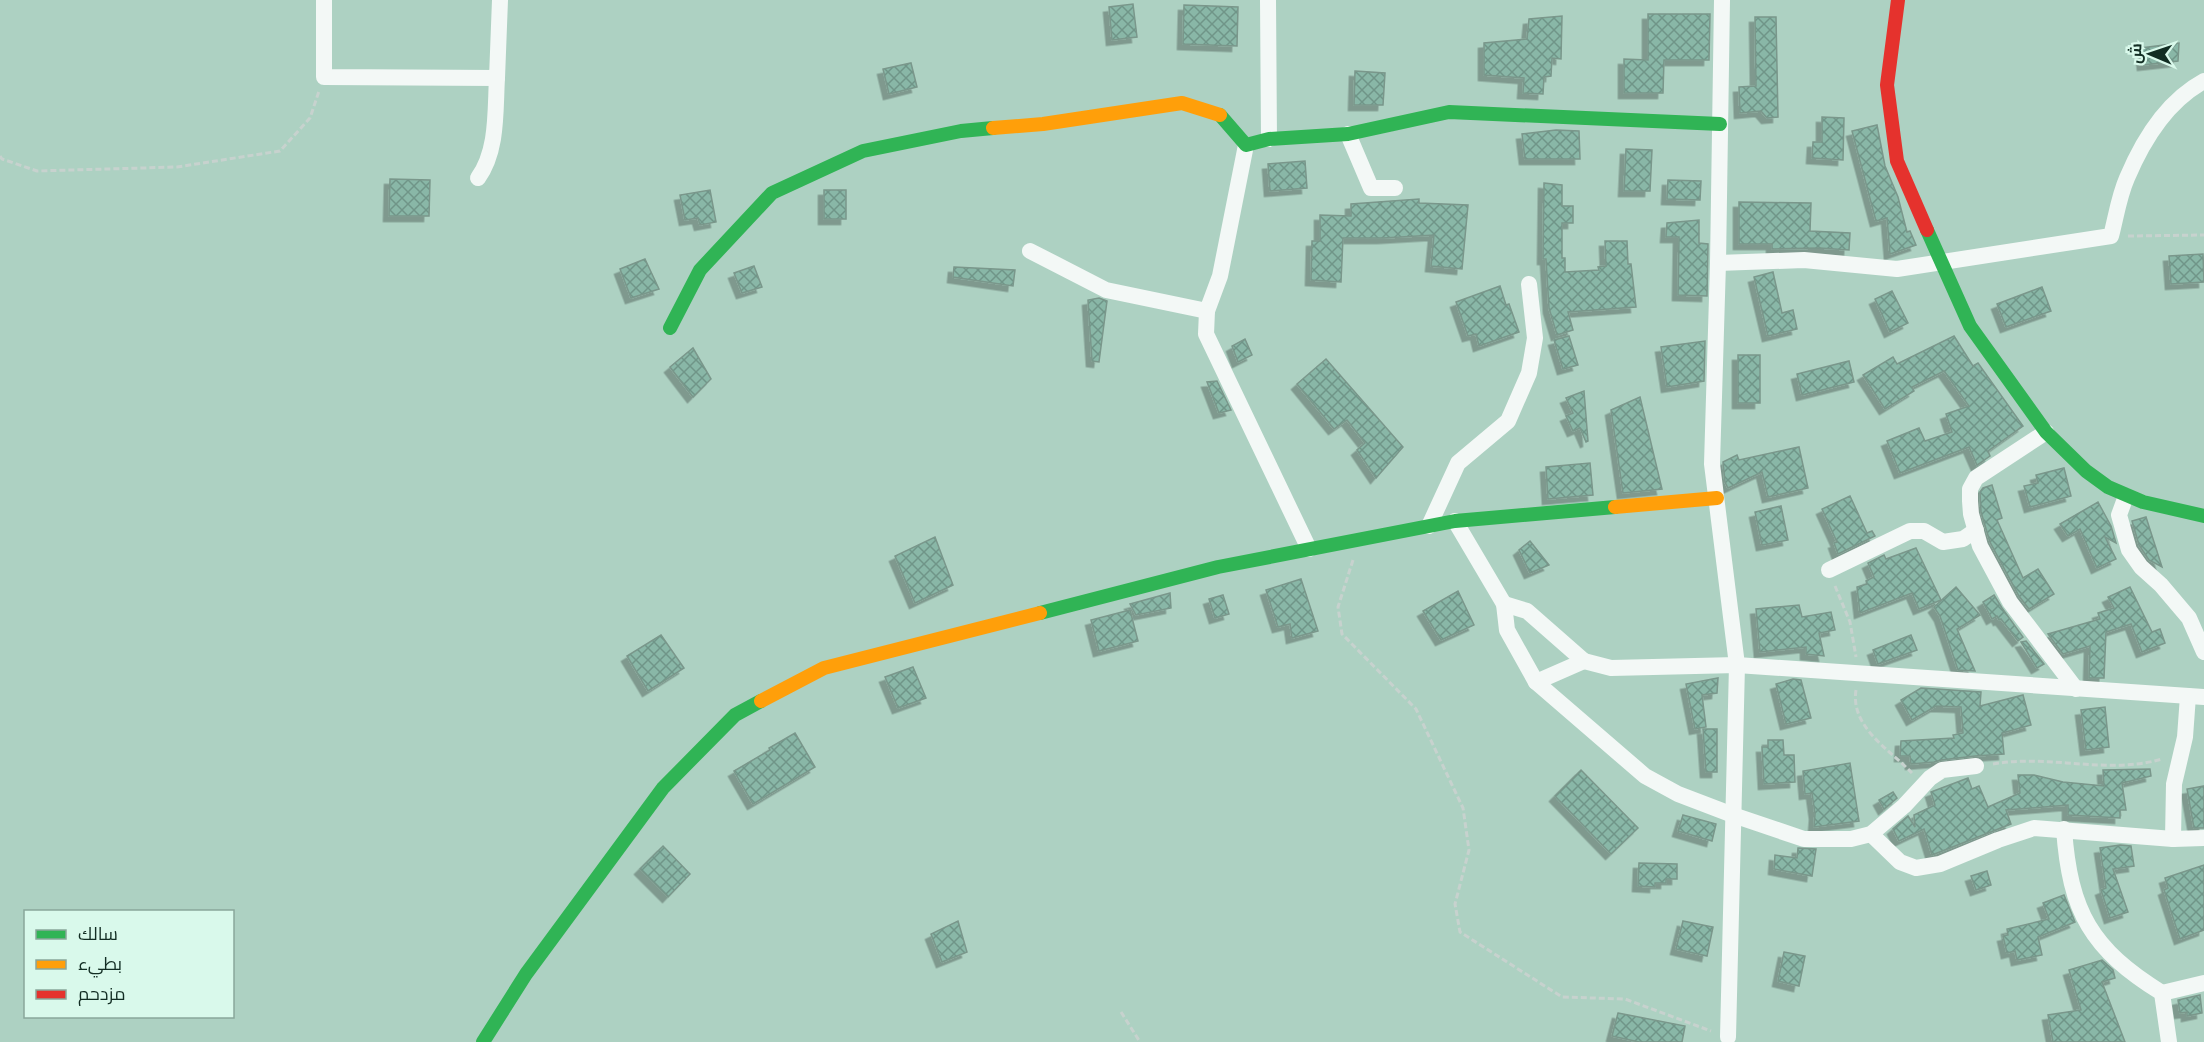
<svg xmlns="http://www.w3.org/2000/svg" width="2204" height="1042" font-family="'Space Grotesk',Cairo,sans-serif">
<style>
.building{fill:url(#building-cross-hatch);stroke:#7a978b;stroke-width:1.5;filter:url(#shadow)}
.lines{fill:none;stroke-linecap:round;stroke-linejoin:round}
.path{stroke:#c7d2ce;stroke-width:3;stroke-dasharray:6 3;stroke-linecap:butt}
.street{stroke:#f3f8f6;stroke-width:16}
.fast{stroke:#30b455;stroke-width:14}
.slow{stroke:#ff9f0a;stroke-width:14}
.jam{stroke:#e5322d;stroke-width:14}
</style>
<defs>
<pattern id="building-cross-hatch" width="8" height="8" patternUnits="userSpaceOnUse" patternTransform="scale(1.5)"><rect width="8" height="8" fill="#89b7a7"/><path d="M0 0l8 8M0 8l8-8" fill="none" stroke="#6f9588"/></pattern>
<filter id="shadow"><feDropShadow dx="-5.5" dy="5.5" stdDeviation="0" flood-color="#0004"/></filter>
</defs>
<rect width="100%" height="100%" fill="#add1c2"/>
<g class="building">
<polygon points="1133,4 1137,37 1112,40 1109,7"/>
<polygon points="1184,5 1238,7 1237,46 1183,44"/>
<polygon points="1648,14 1710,14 1709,60 1664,60 1663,93 1624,93 1624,59 1648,60"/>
<polygon points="1562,16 1561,59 1552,58 1551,76 1544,77 1543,94 1523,93 1524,78 1484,75 1484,43 1527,39 1529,19"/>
<polygon points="1755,17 1776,17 1778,117 1767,118 1761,111 1740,113 1739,87 1756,86"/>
<polygon points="2179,43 2178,61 2143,65 2141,48"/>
<polygon points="911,63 917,87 889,94 883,69"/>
<polygon points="1355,71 1385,73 1383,105 1354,105"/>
<polygon points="1822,117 1844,118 1843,160 1812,158 1813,142 1822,142"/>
<polygon points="1877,125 1885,166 1898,197 1907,232 1910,231 1916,245 1890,254 1887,218 1876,221 1852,131"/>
<polygon points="1556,130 1579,131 1580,159 1525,159 1522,134"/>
<polygon points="1626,149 1652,150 1650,191 1624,191"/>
<polygon points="1305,161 1307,188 1270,191 1268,164"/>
<polygon points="390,179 430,180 429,216 389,216"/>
<polygon points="1668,180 1701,181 1700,200 1667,199"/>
<polygon points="1544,183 1562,185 1562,206 1573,206 1573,223 1562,223 1562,258 1565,258 1565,272 1599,270 1598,267 1606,266 1605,241 1627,241 1628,264 1631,264 1636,307 1568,312 1573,330 1557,335 1549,308 1546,259 1543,259"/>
<polygon points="710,190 716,222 700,225 698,218 685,220 680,195"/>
<rect x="824" y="190" width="22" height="29"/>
<polygon points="1419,199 1419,203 1468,205 1462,269 1431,266 1434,235 1383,238 1343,238 1341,282 1311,280 1312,241 1320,241 1320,215 1351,216 1351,204"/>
<polygon points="1739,202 1811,203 1810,231 1850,233 1849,250 1820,248 1772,249 1772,244 1739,244"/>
<polygon points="1699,220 1699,243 1708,244 1707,296 1678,295 1679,237 1666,237 1667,223"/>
<polygon points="2203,254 2204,282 2171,284 2169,256"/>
<polygon points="645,259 659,289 631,298 620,269"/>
<polygon points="754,266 762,287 742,293 734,273"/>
<polygon points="954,267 1015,270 1013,286 953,277"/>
<polygon points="1773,272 1782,313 1793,310 1797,329 1768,336 1754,277"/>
<polygon points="1500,286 1506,305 1509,304 1519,332 1479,346 1476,334 1468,336 1456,302"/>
<polygon points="2042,287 2051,311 2006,327 1997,304"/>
<polygon points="1892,291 1908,323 1890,332 1875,299"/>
<polygon points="1099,298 1107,301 1099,362 1092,361 1088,300"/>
<polygon points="1569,336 1578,365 1563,369 1554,340"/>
<polygon points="1954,336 1973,366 1978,363 2023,426 1988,451 1990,456 1977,465 1969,447 1900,473 1887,441 1919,428 1925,441 1952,432 1946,414 1969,406 1944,371 1912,387 1914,391 1885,409 1863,375 1893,357 1897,364"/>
<polygon points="1245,339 1252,355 1238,362 1232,346"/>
<polygon points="1705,341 1704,381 1667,387 1661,347"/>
<polygon points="693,348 711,379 693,397 670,367"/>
<rect x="1738" y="355" width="22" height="48"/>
<polygon points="1326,359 1403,447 1376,478 1357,450 1365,443 1347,420 1334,429 1297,384"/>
<polygon points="1849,361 1854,382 1802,395 1797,374"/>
<polygon points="1217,381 1231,410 1219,413 1207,382"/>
<polygon points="1584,391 1588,441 1586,442 1580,428 1573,431 1566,416 1573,413 1566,398"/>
<polygon points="1640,397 1662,489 1623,493 1611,410"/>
<polygon points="1799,447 1808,488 1768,497 1762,472 1728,488 1725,482 1723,462 1737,455 1739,460"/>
<polygon points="1590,463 1593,495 1548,499 1546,467"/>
<polygon points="2064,468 2071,496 2030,507 2024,486 2038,483 2036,475"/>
<polygon points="1992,485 2002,518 1997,520 2023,578 2038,569 2054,594 2029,609 2019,596 1990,542 1981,512 1980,492 1983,488"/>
<polygon points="1850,496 1867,533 1872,531 1875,536 1838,554 1834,543 1837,542 1822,509"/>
<polygon points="2098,502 2111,526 2116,543 2105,537 2116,559 2097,568 2080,529 2068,536 2060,524"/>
<polygon points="1781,506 1788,540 1762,545 1755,512"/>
<polygon points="2146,517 2162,567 2149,560 2139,545 2132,521"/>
<polygon points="935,537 953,585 915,603 895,556"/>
<polygon points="1530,541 1549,565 1530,573 1519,550"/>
<polygon points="1916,548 1941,600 1919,609 1912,593 1860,613 1857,587 1867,584 1866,581 1874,577 1868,563 1884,555 1886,559"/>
<polygon points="1301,579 1318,631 1292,638 1290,624 1278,627 1266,590"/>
<polygon points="1956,587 1980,615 1957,629 1975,671 1958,670 1940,616 1934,607"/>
<polygon points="2130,587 2152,632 2160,629 2165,643 2142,652 2131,624 2106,632 2104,678 2089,678 2090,646 2063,654 2048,634 2100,619 2098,613 2114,608 2108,597"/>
<polygon points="1458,591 1474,625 1441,640 1423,611"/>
<polygon points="1170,593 1171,608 1136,615 1130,604"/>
<polygon points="1223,595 1229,614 1215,618 1209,599"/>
<polygon points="1994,595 2002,608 2023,637 2018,641 2001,619 1999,620 1997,616 1992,619 1983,602"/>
<polygon points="1799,605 1802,617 1831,612 1835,630 1819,633 1824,656 1806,654 1806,647 1760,652 1756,609"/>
<polygon points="1130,610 1138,641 1099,651 1091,620"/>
<polygon points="661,635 684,668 648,691 627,656"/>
<polygon points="1911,635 1917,650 1878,664 1873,650"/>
<polygon points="2026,641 2044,664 2037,668 2021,642"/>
<polygon points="913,667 926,698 898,708 885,677"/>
<polygon points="1718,678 1717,693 1702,695 1706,727 1695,729 1686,684"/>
<polygon points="1793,679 1801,680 1811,718 1786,724 1776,684"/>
<polygon points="1921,688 1981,692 1980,706 2023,695 2031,725 2002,733 2004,754 1975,756 1941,760 1934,762 1911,764 1910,756 1900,756 1901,741 1954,738 1953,735 1963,733 1961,707 1936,706 1912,720 1901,700"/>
<polygon points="2105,707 2109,747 2086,750 2081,710"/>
<polygon points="1703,729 1717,729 1717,772 1706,772"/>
<polygon points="795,733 815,767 753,804 734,771 770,750 769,748"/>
<polygon points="1768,740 1783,740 1784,755 1794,755 1795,782 1764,784 1762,747 1768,747"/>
<polygon points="1850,763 1859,821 1814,827 1815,814 1812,793 1805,794 1803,771"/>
<polygon points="2150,769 2151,776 2122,783 2126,810 2120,810 2120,818 2068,815 2068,805 2006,810 2011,824 1932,855 1924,829 1899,841 1893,829 1908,816 1915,827 1914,815 1935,805 1931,792 1968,778 1972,789 1979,786 1988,807 2020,793 2018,775 2034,775 2063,782 2104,786 2103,770"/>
<polygon points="1581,770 1638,828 1611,854 1555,796"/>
<polygon points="2204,786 2204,828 2194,828 2187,789"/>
<polygon points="1893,792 1897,798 1884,809 1879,800"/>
<polygon points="1683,815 1716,824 1712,841 1678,831"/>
<polygon points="2120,845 2131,846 2134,866 2113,869 2128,912 2110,918 2101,890 2106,888 2100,848"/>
<polygon points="663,846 690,874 668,897 640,869"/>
<polygon points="1798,848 1816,849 1812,876 1774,869 1775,855 1797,858"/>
<polygon points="1639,863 1677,864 1677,879 1666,879 1666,883 1655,883 1655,887 1638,886"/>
<polygon points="2204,865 2204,930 2180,939 2164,890 2168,888 2165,878"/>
<polygon points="1987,871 1991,885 1976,890 1971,876"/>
<polygon points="2064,895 2075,922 2038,937 2042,955 2017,960 2015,951 2007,953 2003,936 2008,935 2007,929 2049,919 2043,903"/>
<polygon points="958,921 967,952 942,962 931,934"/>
<polygon points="1683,921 1713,927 1707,956 1676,949"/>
<polygon points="1784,952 1805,956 1799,986 1778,981"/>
<polygon points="2102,960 2113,970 2115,978 2102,982 2125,1042 2053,1042 2048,1015 2081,1010 2069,970"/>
<polygon points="2200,995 2202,1013 2187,1016 2187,1012 2180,1013 2178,1000"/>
<polygon points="1618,1013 1685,1026 1682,1042 1639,1042 1612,1036"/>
</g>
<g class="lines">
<g class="path">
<polyline points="0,156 2,159 37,171 177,167 280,151 310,118 319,91"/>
<polyline points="2128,236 2204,235"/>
<polyline points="1353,560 1338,607 1342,634 1416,709 1463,808 1469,850 1455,904 1460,932 1562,997 1625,999 1711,1031"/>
<polyline points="1835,586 1850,622 1856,657"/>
<path d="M1856,690C1850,727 1890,750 1912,773"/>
<path d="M1993,764C2049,754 2107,775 2162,759"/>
<polyline points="1121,1012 1140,1042"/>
</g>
<g class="street">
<polyline points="324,0 324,77 497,78 500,0"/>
<polyline points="1268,0 1269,139"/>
<polyline points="1722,0 1718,263 1712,464 1737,665 2204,697"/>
<polyline points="1348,134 1371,188 1395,188"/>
<path d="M478,178C498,150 495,111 497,78"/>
<polyline points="1030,251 1106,290 1207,311 1220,276 1246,145"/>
<path d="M1718,263L1804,260L1897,269L2111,236C2116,217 2119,196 2127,178C2143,140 2167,101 2204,81"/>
<polyline points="1207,311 1206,334 1309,549"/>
<polyline points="2046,432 1976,478 1970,489 1970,501 1971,514 1980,546 2010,602 2076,689"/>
<polyline points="2126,496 2119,515 2129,550 2141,567 2161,585 2189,618 2204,652"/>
<polyline points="1455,521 1504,604 1507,630 1536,682 1645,776 1678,794 1733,815 1804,839 1851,839 1871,834 1904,806 1930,778 1942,770 1976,766"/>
<polyline points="1429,526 1458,463 1508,421 1529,373 1535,338 1529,284"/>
<polyline points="1829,570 1910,531 1924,531 1943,542 1963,539 1976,530"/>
<polyline points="1504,604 1527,611 1584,661 1536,682"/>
<polyline points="1584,661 1611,668 1737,665 1728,1037"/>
<path d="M2064,829C2070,912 2091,949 2162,993L2169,1042"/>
<polyline points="1871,834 1900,862 1916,868 1940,864 1998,840 2034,828 2173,839 2204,838"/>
<polyline points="2173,839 2174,784 2185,737 2188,696"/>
<polyline points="2162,993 2204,983"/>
</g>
<g class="fast">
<polyline points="1220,115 1246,145 1269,139 1348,134 1449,112 1720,124"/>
<polyline points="1927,230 1970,326 2046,432 2086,471 2108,487 2143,502 2204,516"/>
<polyline points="670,328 700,270 772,193 863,151 961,131 993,128"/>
<polyline points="1040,613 1218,567 1455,521 1615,507"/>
<polyline points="483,1042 526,974 663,788 735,715 761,701"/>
</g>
<g class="slow">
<polyline points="993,128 1043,124 1182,103 1220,115"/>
<polyline points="1615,507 1717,498"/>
<polyline points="761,701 824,668 1040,613"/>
</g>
<polyline class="jam" points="1898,0 1887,85 1897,161 1927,230"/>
</g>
<rect x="24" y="910" width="210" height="108" fill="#d9f9eb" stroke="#89a79b" stroke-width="1.5"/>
<rect x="36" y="930" width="30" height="9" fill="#30b455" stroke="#89a79b" stroke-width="1.5"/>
<text x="78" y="940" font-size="18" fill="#122d23">سالك</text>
<rect x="36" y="960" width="30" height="9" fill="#ff9f0a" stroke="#89a79b" stroke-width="1.5"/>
<text x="78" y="970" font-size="18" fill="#122d23">بطيء</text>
<rect x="36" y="990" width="30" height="9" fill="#e5322d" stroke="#89a79b" stroke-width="1.5"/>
<text x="78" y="1000" font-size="18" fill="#122d23">مزدحم</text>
<g transform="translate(2150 54) rotate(272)" stroke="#d9f9eb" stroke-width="4.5" paint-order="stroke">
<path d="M0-4.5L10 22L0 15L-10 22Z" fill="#122d23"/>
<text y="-9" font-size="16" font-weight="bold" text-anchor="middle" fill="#122d23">ش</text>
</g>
</svg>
